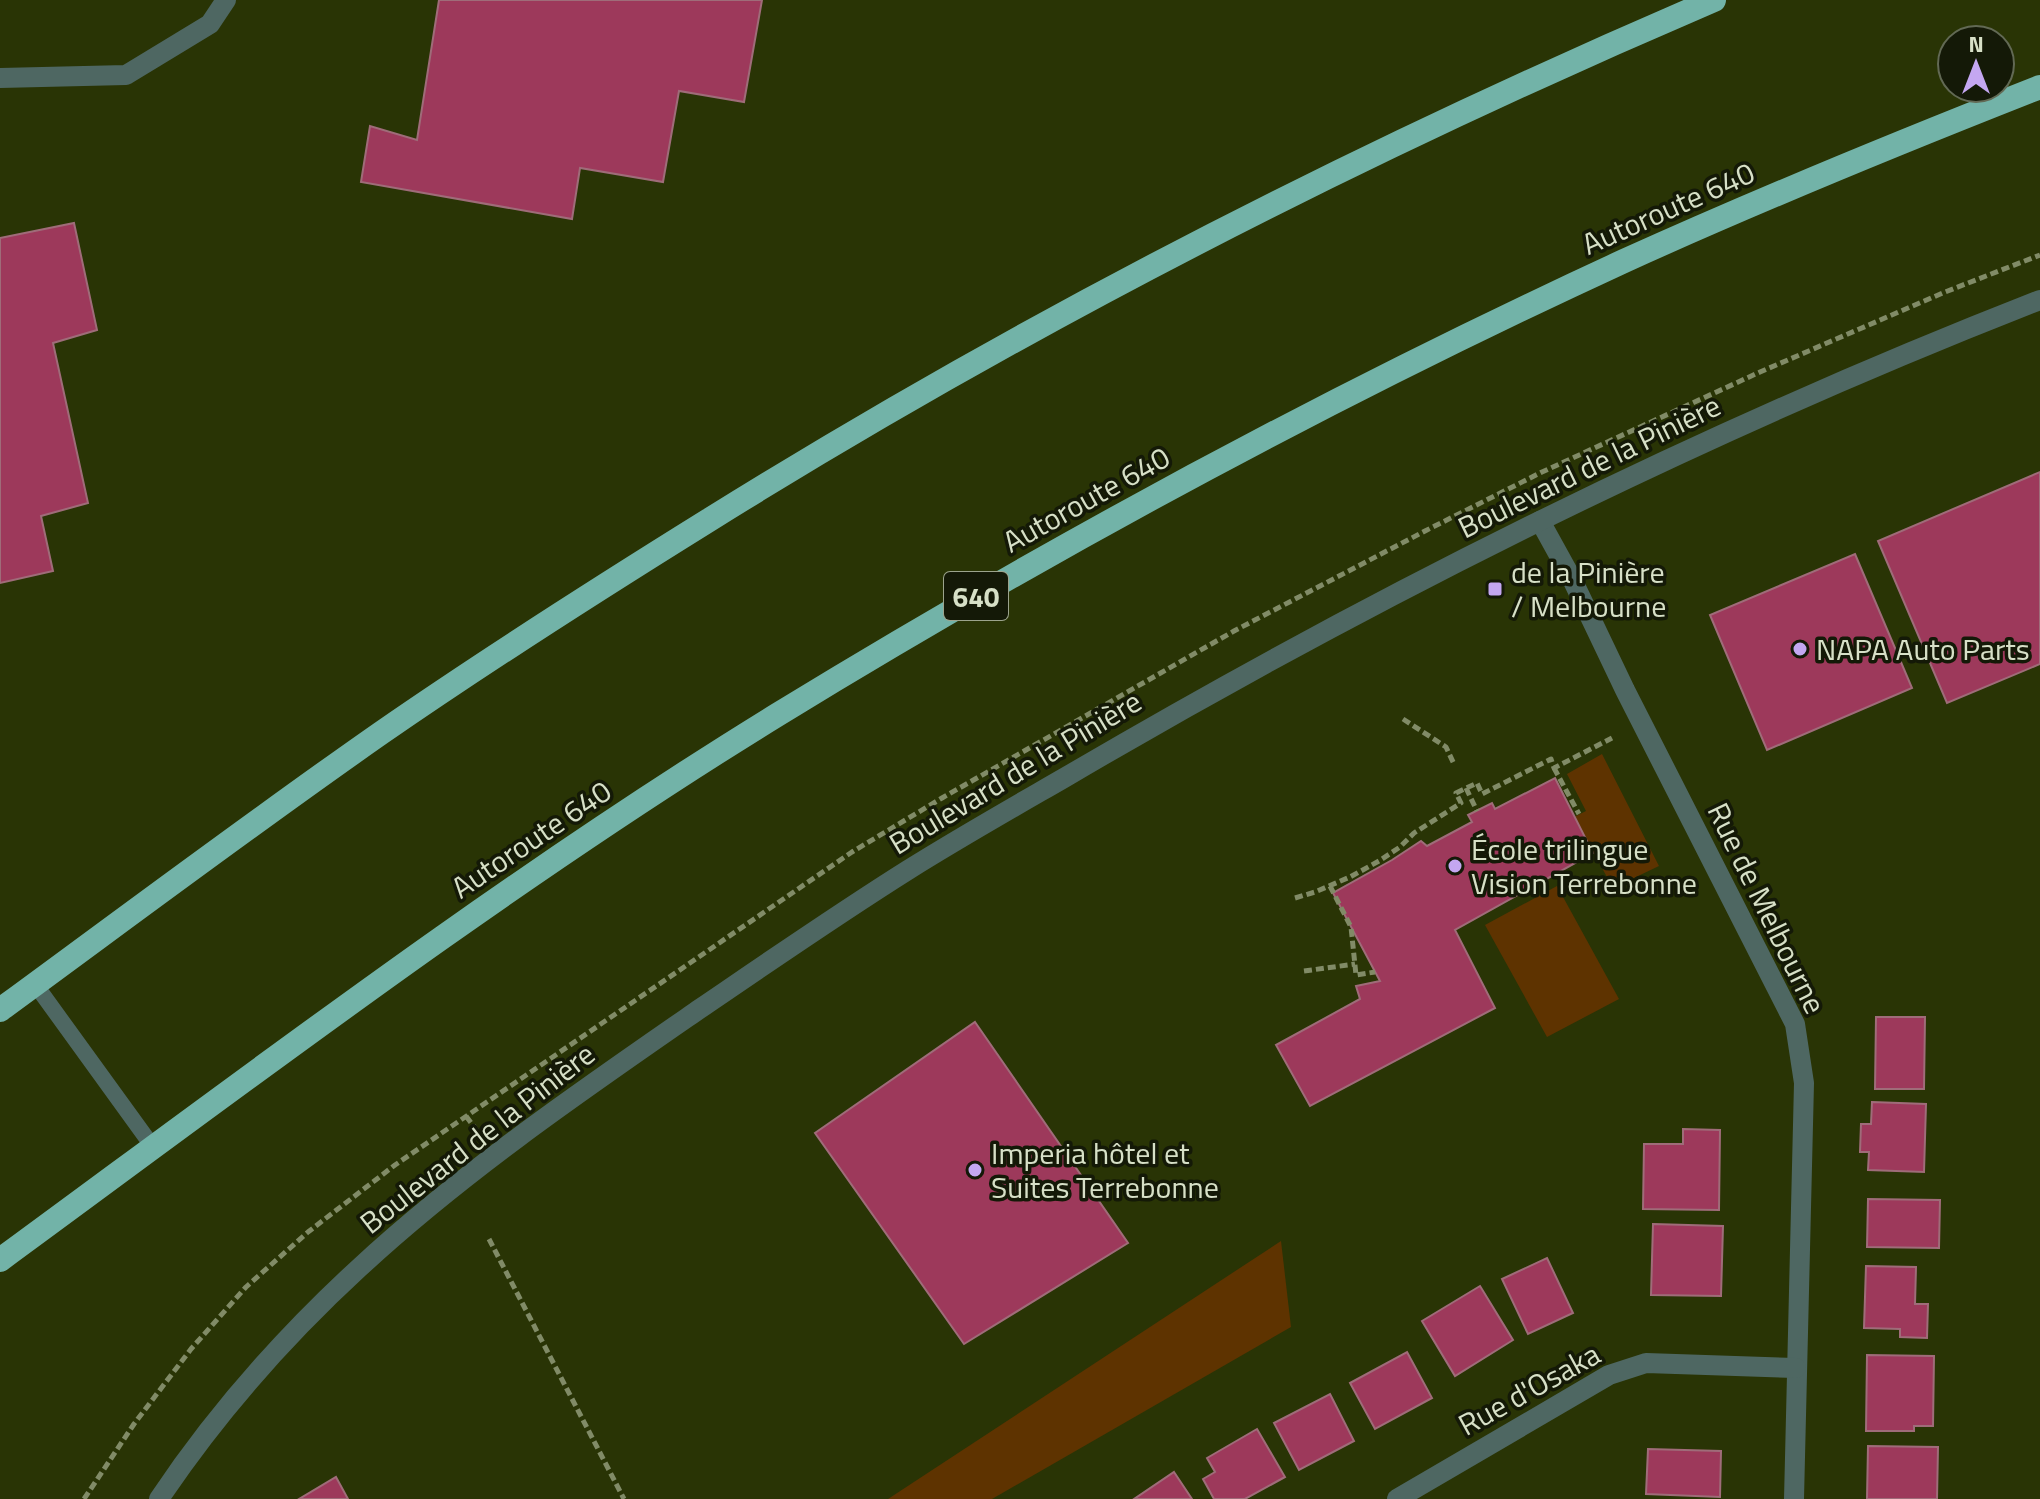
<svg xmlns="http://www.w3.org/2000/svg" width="2040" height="1499" font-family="'Titillium Web',sans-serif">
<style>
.green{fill:#5e3300}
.building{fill:#9d395b;stroke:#9f6c79;stroke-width:2}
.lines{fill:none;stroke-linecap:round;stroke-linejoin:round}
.path{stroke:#818b67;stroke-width:5;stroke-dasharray:8 4;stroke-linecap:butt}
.service{stroke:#4e6762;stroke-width:16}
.minor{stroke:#4e6762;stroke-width:20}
.tertiary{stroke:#4e6762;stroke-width:20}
.motorway{stroke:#72b3a8;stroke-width:24}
.poi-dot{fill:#c4a7f1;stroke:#141907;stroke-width:3}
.labels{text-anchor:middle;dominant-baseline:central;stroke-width:7;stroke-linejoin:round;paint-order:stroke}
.shield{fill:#141907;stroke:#9ca48d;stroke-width:2}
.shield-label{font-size:28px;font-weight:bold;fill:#d7e0c7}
.street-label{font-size:30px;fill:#d7e0c7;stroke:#141907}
.poi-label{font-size:30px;fill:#d7e0c7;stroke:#141907;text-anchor:start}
</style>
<rect width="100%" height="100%" fill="#293405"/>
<g class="green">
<polygon points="1602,754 1659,866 1613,888 1574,817 1586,811 1567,774"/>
<polygon points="1557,886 1619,999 1547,1037 1485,925"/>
<polygon points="1281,1241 1291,1327 992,1499 888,1499"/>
</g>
<g class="building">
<polygon points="439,0 762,0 744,102 679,91 663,182 580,168 572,219 361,182 370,126 417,140"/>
<polygon points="74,223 97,330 53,343 88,503 41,516 53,571 0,583 0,238"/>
<polygon points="2040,472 2040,664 1947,703 1878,541"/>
<polygon points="1855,554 1912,688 1767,750 1710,615"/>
<polygon points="1555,778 1593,853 1455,930 1495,1008 1310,1106 1276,1045 1360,999 1356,986 1380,981 1333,893 1392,860 1421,841 1427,846 1472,822 1468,815 1492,803 1495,809"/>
<polygon points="1876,1017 1925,1017 1924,1089 1875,1089"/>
<polygon points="975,1022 1128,1243 964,1344 815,1133"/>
<polygon points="1872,1102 1926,1104 1924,1172 1868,1170 1869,1152 1860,1152 1861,1124 1871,1124"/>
<polygon points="1683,1129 1720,1130 1719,1210 1643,1209 1644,1144 1683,1144"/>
<polygon points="1868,1199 1940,1200 1939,1248 1867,1247"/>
<polygon points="1653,1224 1723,1226 1721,1296 1651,1295"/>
<polygon points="1547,1258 1573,1313 1528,1334 1502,1279"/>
<polygon points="1866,1266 1916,1267 1915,1304 1928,1304 1927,1338 1900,1337 1900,1329 1864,1328"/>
<polygon points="1480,1286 1513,1340 1455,1376 1422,1321"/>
<polygon points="1407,1352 1432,1398 1375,1429 1350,1383"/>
<polygon points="1867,1355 1934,1356 1933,1426 1914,1426 1914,1431 1866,1431"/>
<polygon points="1330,1394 1354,1441 1299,1470 1274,1423"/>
<polygon points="1257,1429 1285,1477 1245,1499 1214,1499 1203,1479 1215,1472 1207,1458"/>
<polygon points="1868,1446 1938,1447 1937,1499 1867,1499"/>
<polygon points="1648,1449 1721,1451 1720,1497 1646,1494"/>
<polygon points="1174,1472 1192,1499 1134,1499"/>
<polygon points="336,1477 348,1499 299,1499"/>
</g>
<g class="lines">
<g class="path">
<polyline points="1403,719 1446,747 1454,764"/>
<polyline points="1554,768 1579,814"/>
<polyline points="1466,788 1477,811"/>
<polyline points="1330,886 1351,927 1356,975 1375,972"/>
<polyline points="1295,898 1315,892 1350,877 1379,861 1400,847 1414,833 1461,803 1456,793 1477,783 1482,794 1551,759 1554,768 1612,738"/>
<polyline points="1304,971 1355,964"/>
<polyline points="466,1116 478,1132"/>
<polyline points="489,1239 624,1499"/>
<polyline points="84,1499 134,1424 191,1349 246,1287 308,1232 395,1165 852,852 942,798 1234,631 1425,531 1542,472 1760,372 1945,292 2040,255"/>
</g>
<polyline class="service" points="35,984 153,1147"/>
<g class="minor">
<polyline points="0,78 126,75 210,24 226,0"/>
<polyline points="1540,521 1572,579 1625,690 1795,1024 1804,1083 1794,1499"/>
<polyline points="1397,1499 1609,1375 1646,1363 1796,1368"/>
</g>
<path class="tertiary" d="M159,1499C216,1414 284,1337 359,1268C464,1171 584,1089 701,1008C770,961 838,914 908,870C959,838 1012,808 1064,778C1377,594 1702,432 2040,300"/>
<g class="motorway">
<path d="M0,1010C127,917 252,823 381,733C488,659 598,589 709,520C1028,321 1368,148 1714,0"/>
<path d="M0,1260C255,1073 507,881 777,715C1050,548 1333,395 1624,261C1761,199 1900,142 2040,87"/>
</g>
</g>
<g class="poi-dot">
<rect x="1487" y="581" width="16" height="16" rx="4"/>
<circle cx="1800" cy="649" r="8"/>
<circle cx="1455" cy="866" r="8"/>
<circle cx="975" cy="1170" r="8"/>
</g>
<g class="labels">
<rect class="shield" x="944" y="572" width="64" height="48" rx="6"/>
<g class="shield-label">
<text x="976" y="596">640</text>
</g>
<g class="street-label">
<text transform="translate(1668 208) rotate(-24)">Autoroute 640</text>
<text transform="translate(1589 466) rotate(-26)">Boulevard de la Pinière</text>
<text transform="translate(1086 499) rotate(-29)">Autoroute 640</text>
<text transform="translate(1015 772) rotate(-31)">Boulevard de la Pinière</text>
<text transform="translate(531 839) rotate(-34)">Autoroute 640</text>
<text transform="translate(1767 908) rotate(64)">Rue de Melbourne</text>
<text transform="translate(477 1138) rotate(-38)">Boulevard de la Pinière</text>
<text transform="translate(1529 1389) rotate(-29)">Rue d'Osaka</text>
</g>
<g class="poi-label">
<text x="1511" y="572">de la Pinière<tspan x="1511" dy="34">/ Melbourne</tspan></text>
<text x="1816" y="649">NAPA Auto Parts</text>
<text x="1471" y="849">École trilingue<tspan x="1471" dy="34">Vision Terrebonne</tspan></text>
<text x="991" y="1153">Imperia hôtel et<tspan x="991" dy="34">Suites Terrebonne</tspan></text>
</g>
</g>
<g transform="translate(1976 64)"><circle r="38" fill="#141907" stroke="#626954" stroke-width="2"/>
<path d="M0-6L14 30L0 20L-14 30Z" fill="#c4a7f1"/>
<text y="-12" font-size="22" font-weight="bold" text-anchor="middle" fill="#d7e0c7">N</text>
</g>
</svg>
